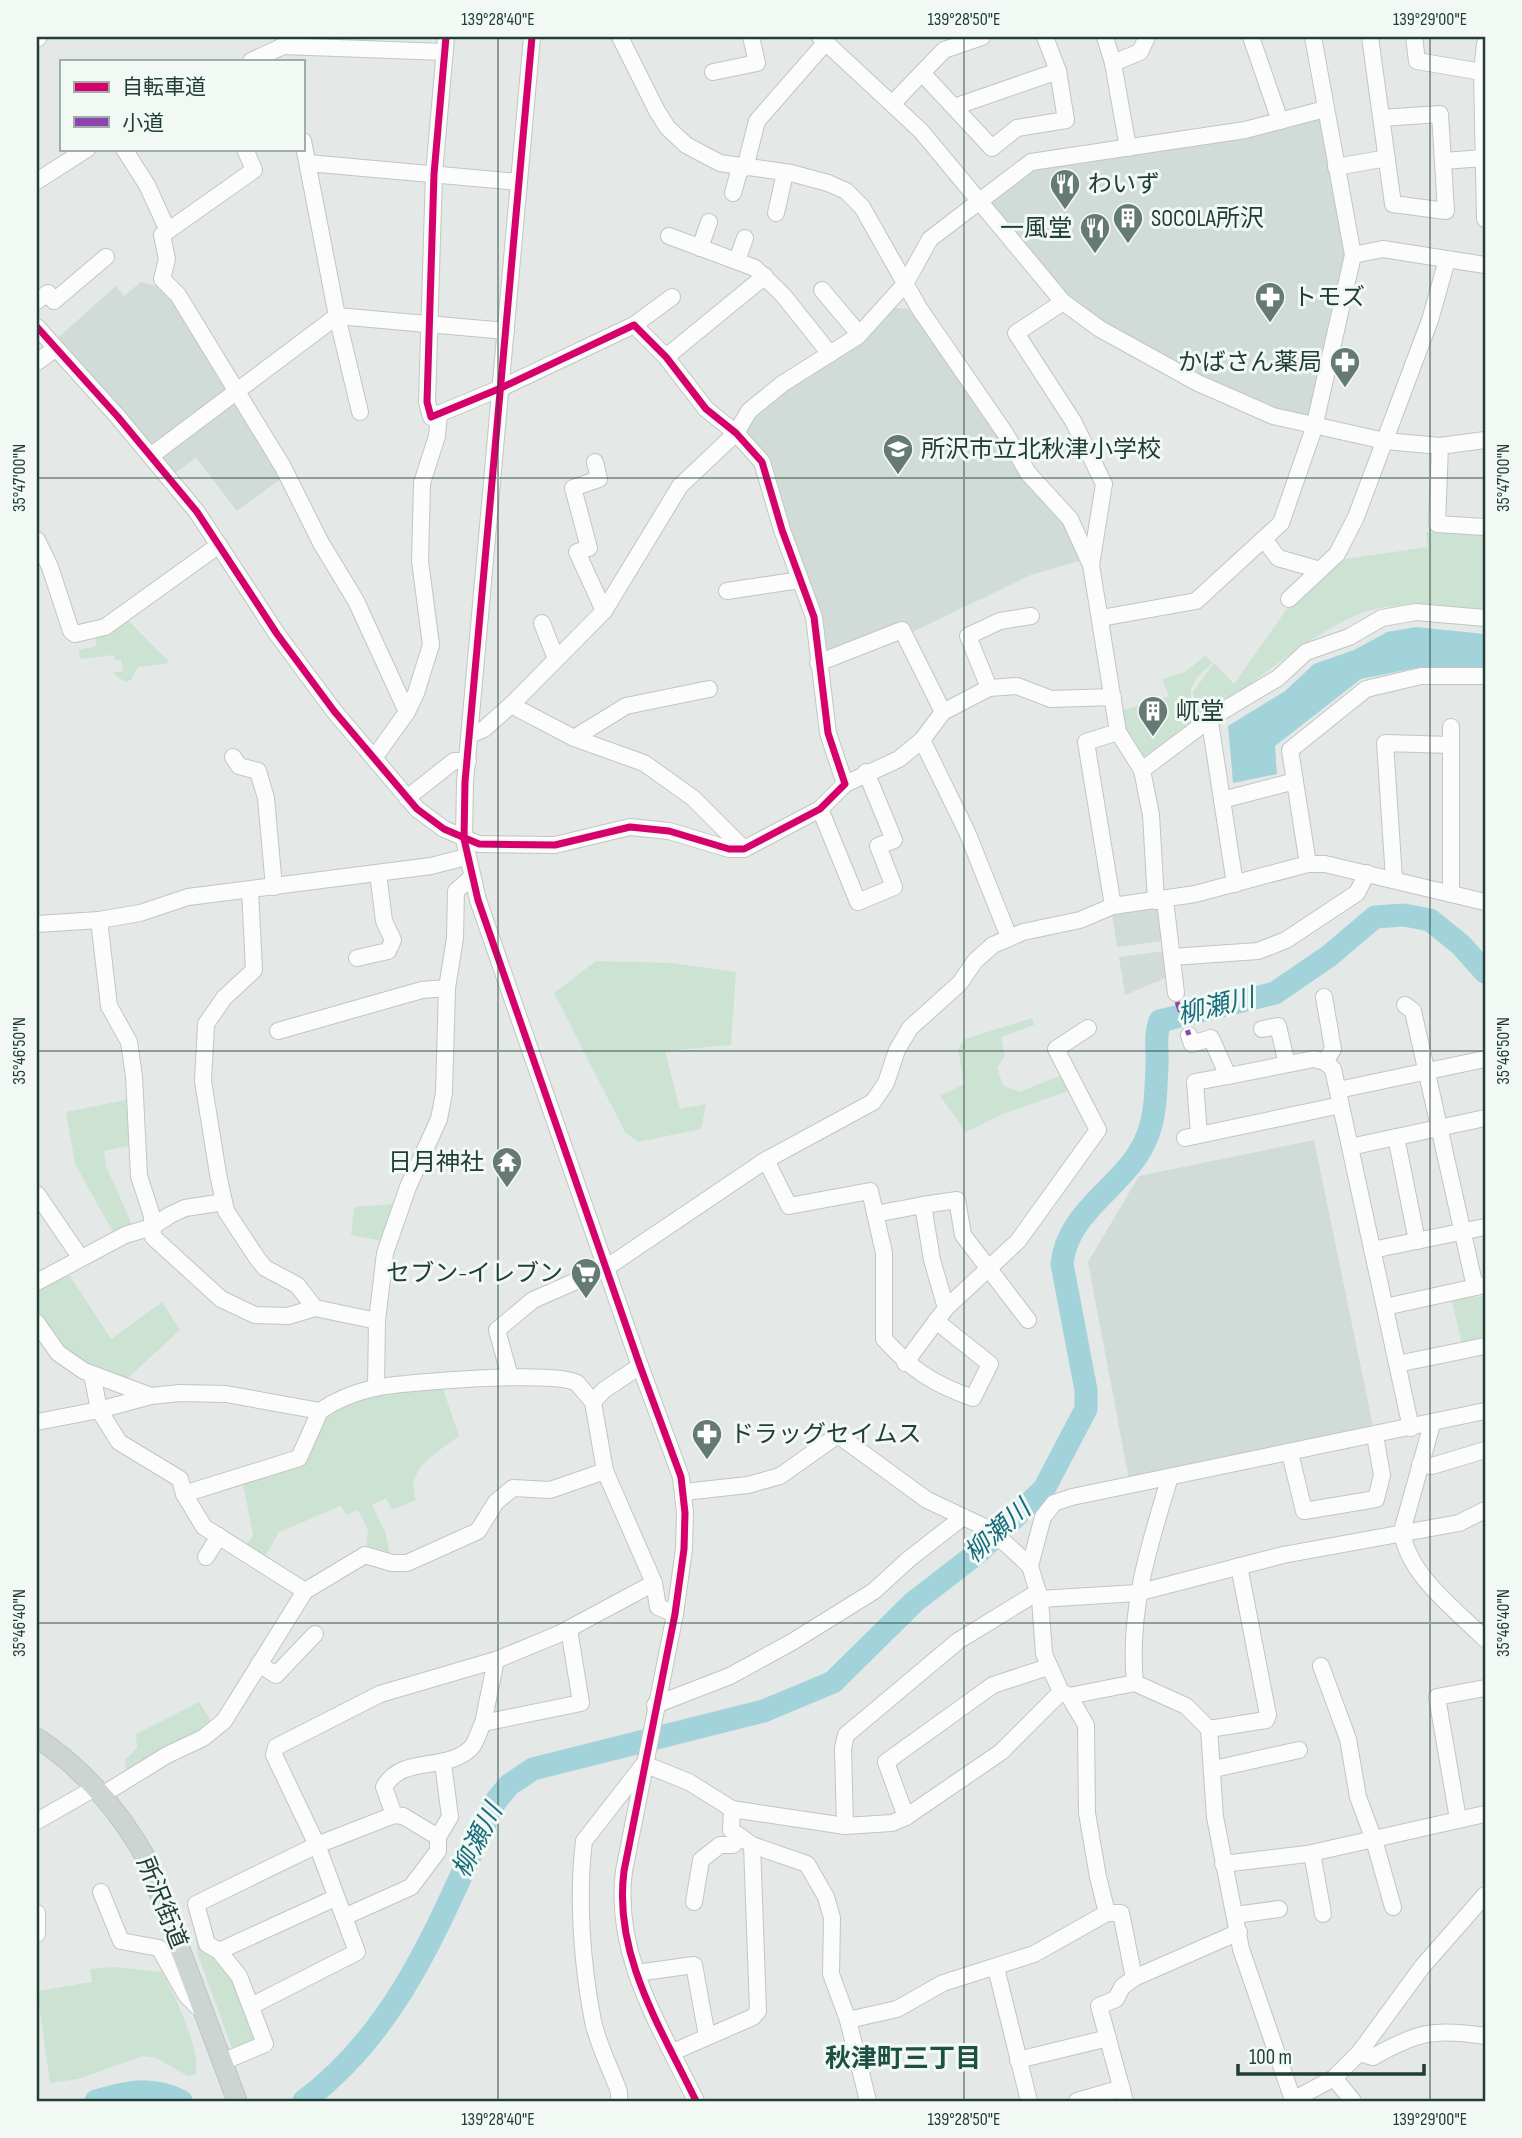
<svg xmlns="http://www.w3.org/2000/svg" width="1522" height="2138" font-family="'Sofia Sans Condensed','Noto Sans JP',sans-serif">
<style>
.built{fill:#d1dbd7}
.green{fill:#cce3d3}
.water{fill:#a3d3da}
.lines{fill:none;stroke-linecap:round;stroke-linejoin:round}
.river{stroke:#a3d3da;stroke-width:23}
.minor-casing{stroke:#c1c6c4;stroke-width:18}
.major-casing{stroke:#bcc5c2;stroke-width:21}
.minor{stroke:#fbfcfb;stroke-width:16}
.major{stroke:#cdd5d3;stroke-width:19}
.quiet{stroke:#8e44ad;stroke-width:5;stroke-dasharray:10 5;stroke-linecap:butt}
.cycleway-casing{stroke:#f2f9f5;stroke-width:11}
.cycleway{stroke:#d6006c;stroke-width:7}
.ticks{fill:none;stroke:#213e35;stroke-width:2;stroke-opacity:0.45}
.labels{text-anchor:middle;dominant-baseline:central;stroke-width:6;stroke-linejoin:round;paint-order:stroke}
.poi-label{font-size:24px;fill:#213e35;stroke:#f2f9f5;text-anchor:start}
.street-label{font-size:24px;fill:#213e35;stroke:#f2f9f5}
.water-label{font-size:26px;font-style:italic;fill:#186e7c;stroke:#f2f9f5}
.neighbourhood-label{font-size:26px;font-weight:bold;fill:#1c5042;stroke:#f2f9f5}
.neatline{fill:none;stroke:#213e35;stroke-width:2.5}
.ticks-label{font-size:18px;text-anchor:middle;fill:#213e35}
</style>
<rect width="100%" height="100%" fill="#e4e9e7"/>
<g class="built">
<polygon points="1325,109 1353,255 1314,428 1273,416 1063,302 977,201 1031,162"/>
<polygon points="141,282 161,287 176,303 286,475 237,511 196,458 169,477 51,344 116,286 124,296"/>
<polygon points="889,307 908,309 919,321 1065,520 1079,561 1031,575 910,633 825,657 745,429 751,417"/>
<polygon points="1158,906 1163,941 1117,947 1112,912"/>
<polygon points="1164,951 1168,977 1125,995 1119,957"/>
<polygon points="1314,1140 1375,1436 1130,1485 1088,1262 1139,1176"/>
</g>
<g class="green">
<path d="M1426,532L1485,534V611C1449,607 1415,602 1379,608C1329,617 1241,692 1200,725L1193,692L1214,663L1234,684L1291,603L1338,560L1428,547Z"/>
<polygon points="126,618 170,663 138,667 131,680 125,682 113,673 123,671 121,660 115,660 114,655 80,659 79,650 96,646 95,635"/>
<path d="M1205,656L1213,663C1188,684 1187,688 1197,719L1145,759L1141,758L1123,725V710L1169,696L1162,679L1185,672Z"/>
<polygon points="596,961 672,963 736,972 731,1045 665,1051 680,1109 706,1104 701,1129 638,1142 625,1132 554,993"/>
<polygon points="1032,1018 1034,1025 1001,1037 1005,1056 997,1068 1003,1085 1019,1092 1064,1074 1071,1090 1003,1114 966,1132 940,1096 964,1084 958,1049 965,1039"/>
<polygon points="135,1098 139,1144 104,1151 106,1166 134,1229 114,1234 75,1164 66,1112"/>
<polygon points="394,1204 382,1241 351,1235 354,1207"/>
<polygon points="63,1265 111,1339 162,1302 180,1330 120,1385 84,1371 37,1323 37,1282"/>
<polygon points="1485,1289 1485,1335 1478,1342 1462,1345 1451,1296 1465,1293 1471,1298 1482,1296"/>
<path d="M441,1383L459,1436C437,1453 404,1469 416,1500L392,1510L386,1498L372,1505L385,1531L392,1563L365,1555L368,1529L358,1510L346,1515L341,1506L279,1532L262,1563L243,1551L253,1535L242,1479L299,1458L320,1411L340,1398Z"/>
<polygon points="199,1702 211,1721 210,1727 126,1771 125,1760 137,1748 136,1734"/>
<polygon points="192,1911 201,1942 237,1984 256,2031 252,2040 232,2048 198,1955"/>
<path d="M114,1967L162,1972C173,1990 203,2056 195,2075L188,2076L156,2058L143,2056L78,2079L50,2083L37,1991L92,1982L90,1969Z"/>
</g>
<polygon class="water" points="1416,627 1485,634 1485,667 1416,668 1361,679 1275,746 1277,774 1233,783 1228,726 1285,691 1314,664 1354,650 1387,632"/>
<g class="lines">
<g class="river">
<path d="M96,2101C127,2092 150,2086 181,2101"/>
<path d="M304,2101C405,2025 443,1911 495,1802L509,1785L533,1769L764,1711L833,1682L914,1602L980,1551L1044,1489L1086,1409V1390L1062,1264C1067,1208 1131,1184 1148,1134C1156,1114 1156,1086 1157,1064C1158,1049 1154,1036 1160,1021L1275,993L1329,956L1375,917L1404,915L1430,920L1461,945L1485,972"/>
</g>
<g class="minor-casing">
<g id="minor">
<path d="M532,37L465,782L464,839L478,900L640,1366L681,1477L685,1513L684,1549L675,1614L624,1871C613,1955 661,2028 696,2101"/>
<polyline points="620,37 657,111 667,127 686,145 720,163 791,173 828,183 846,191 862,207 919,308 1005,433 1028,473 1070,519 1091,565 1118,732 1142,770 1151,815 1156,901"/>
<polyline points="820,37 921,131 1063,302 1100,329 1198,383 1273,416 1385,441 1440,446 1485,440"/>
<polyline points="1105,37 1113,63"/>
<polyline points="1251,37 1280,121"/>
<polyline points="1370,37 1393,204 1446,211 1440,114 1381,118"/>
<polyline points="1414,37 1417,61 1482,72"/>
<polyline points="37,39 39,37"/>
<polyline points="1485,44 1482,72 1485,219"/>
<polyline points="282,46 445,52"/>
<polyline points="251,61 290,43"/>
<polyline points="713,72 757,63 751,37"/>
<polyline points="922,73 992,148 1017,128 1066,120 1058,71 1045,37"/>
<polyline points="893,103 944,50 982,37"/>
<polyline points="954,107 1058,71"/>
<polyline points="303,141 337,316 360,412"/>
<polyline points="1128,148 1113,63 1140,52 1147,37"/>
<polyline points="124,149 147,185 168,231"/>
<polyline points="245,149 254,170 162,235 167,259 162,279 178,295 283,467 321,543 356,601 407,712 374,758"/>
<polyline points="1443,161 1484,158"/>
<polyline points="308,163 519,182"/>
<polyline points="1336,167 1387,158"/>
<polyline points="745,168 757,121 826,42"/>
<polyline points="37,181 87,149"/>
<polyline points="733,193 740,168"/>
<polyline points="776,213 785,173"/>
<polyline points="669,236 755,268 783,295 830,354"/>
<polyline points="700,248 709,222"/>
<polyline points="1353,255 1383,249 1485,265"/>
<polyline points="737,261 745,238"/>
<polyline points="822,290 859,334"/>
<polyline points="37,301 48,293 54,301 106,257"/>
<polyline points="1063,302 1016,333 1073,421 1104,484 1091,565"/>
<polyline points="634,325 672,297"/>
<polyline points="37,327 118,417 197,512 277,634 334,711 417,809 444,829 479,844 555,845 630,827 669,831 729,849 744,849 820,809 845,784 828,733 814,617 782,530 762,462 736,433 706,409 666,357 634,325 501,388 431,417 427,402 434,174 446,37"/>
<polyline points="666,357 765,276"/>
<polyline points="37,362 55,349"/>
<polyline points="1440,446 1437,524 1485,527"/>
<polyline points="152,455 337,316 506,331"/>
<polyline points="595,462 599,479 573,488 589,548 577,552 604,611"/>
<polyline points="1264,539 1278,558 1320,570"/>
<polyline points="37,540 50,567 71,631 75,634 105,627 219,545"/>
<polyline points="727,591 800,580"/>
<polyline points="1289,599 1337,554 1356,517 1430,320 1447,260"/>
<polyline points="1101,618 1196,601 1281,523 1314,428 1353,255 1313,37"/>
<polyline points="542,623 556,659"/>
<polyline points="818,663 902,630 943,712"/>
<polyline points="989,688 968,636 1000,621 1031,616"/>
<polyline points="511,705 574,738 644,763 693,798 744,849"/>
<polyline points="407,712 416,693 431,645 420,561 422,483 437,436 439,414"/>
<polyline points="1210,722 1235,884"/>
<polyline points="1451,727 1451,894"/>
<polyline points="470,735 484,729 511,705 604,611 680,486 736,433 749,411 782,384 858,336 905,284 930,239 1031,162 1245,130 1325,109"/>
<polyline points="574,738 626,706 709,689"/>
<polyline points="922,740 967,832 1009,937"/>
<polyline points="233,757 239,766 258,771 266,798 274,887"/>
<polyline points="1142,770 1214,716 1278,678 1306,652 1349,637 1382,618 1416,612 1485,618"/>
<polyline points="845,784 899,759 922,740 943,712 989,688 1017,686 1051,699 1113,697"/>
<polyline points="407,798 454,761 468,761"/>
<polyline points="1222,800 1295,781"/>
<polyline points="820,809 858,902 894,887 878,846 894,840 866,772"/>
<polyline points="1308,864 1290,750 1366,689 1421,676 1485,676"/>
<polyline points="1394,879 1385,743 1451,745"/>
<polyline points="250,890 254,970 224,998 206,1024 203,1081 218,1174 226,1211 257,1258 265,1268 297,1285 315,1308"/>
<polyline points="1165,900 1176,993"/>
<polyline points="1113,906 1086,742 1118,732"/>
<polyline points="99,920 109,1006 129,1042 134,1076 139,1176 152,1216 153,1237 221,1299 255,1315 288,1316 315,1308 377,1321"/>
<polyline points="37,924 99,920 140,913 188,897 431,866 466,857"/>
<polyline points="1172,957 1258,951 1286,940 1357,893 1367,873"/>
<polyline points="357,958 388,951 393,940 384,921 378,873"/>
<polyline points="1324,997 1333,1049 1325,1062"/>
<polyline points="1405,1005 1413,1011 1475,1287"/>
<polyline points="1262,1029 1278,1026 1287,1064"/>
<polyline points="278,1031 422,990 447,988"/>
<polyline points="1189,1035 1192,1044 1211,1038 1228,1076 1314,1059 1325,1062 1333,1069 1411,1428"/>
<polyline points="1338,1090 1485,1059"/>
<polyline points="1199,1134 1195,1082 1228,1076"/>
<polyline points="1396,1137 1417,1241"/>
<polyline points="1185,1138 1341,1105"/>
<polyline points="1350,1147 1485,1118"/>
<path d="M766,1160L789,1206L870,1191L884,1253V1339C912,1370 933,1384 973,1398L990,1364L936,1321"/>
<polyline points="37,1194 80,1257"/>
<polyline points="875,1214 923,1205"/>
<polyline points="1372,1250 1485,1227"/>
<polyline points="37,1282 125,1235 152,1227 170,1215 185,1208 224,1202"/>
<polyline points="1385,1307 1485,1285"/>
<polyline points="946,1308 932,1260 923,1205 957,1200 963,1235 1028,1320"/>
<polyline points="37,1323 58,1353 84,1371 151,1396"/>
<polyline points="905,1363 946,1308 1018,1241 1098,1130 1056,1049 1088,1028"/>
<polyline points="1397,1364 1485,1346"/>
<polyline points="92,1374 99,1410 119,1442 180,1479 184,1494 204,1527 305,1591"/>
<polyline points="510,1377 497,1330 533,1300 606,1268 766,1160 873,1102 886,1083 897,1050 910,1028 960,983 975,961 993,945 1023,932 1080,920 1113,906 1195,894 1308,864 1325,864 1485,902"/>
<polyline points="376,1388 377,1321 385,1253 408,1187 439,1119 444,1093 447,988 455,938 456,891 471,878"/>
<polyline points="593,1402 604,1390 640,1366"/>
<path d="M37,1422L99,1410L151,1396L180,1393L226,1394L320,1411C337,1399 353,1393 374,1388C403,1382 556,1370 577,1383L593,1402L605,1471L654,1583L559,1634L496,1660L483,1723"/>
<path d="M1432,1424L1402,1531C1407,1574 1456,1610 1485,1639"/>
<polyline points="1290,1453 1304,1511 1376,1499 1382,1475 1375,1436"/>
<polyline points="1420,1464 1432,1466 1485,1450"/>
<polyline points="684,1492 748,1485 780,1476 838,1435 927,1500 991,1530 1030,1566"/>
<polyline points="184,1494 299,1458 320,1411"/>
<polyline points="206,1557 219,1536"/>
<polyline points="654,1583 658,1607 675,1614"/>
<polyline points="1040,1599 1137,1593 1283,1555 1459,1523 1485,1510"/>
<polyline points="259,1664 276,1675 315,1634"/>
<polyline points="1321,1666 1348,1739 1358,1797 1374,1840 1393,1907"/>
<path d="M1135,1683C1128,1611 1149,1545 1170,1477"/>
<polyline points="1069,1696 1135,1683 1186,1706 1209,1729 1215,1817 1241,1949 1293,2100"/>
<polyline points="655,1705 730,1676 792,1642 874,1591 909,1559 963,1517"/>
<polyline points="1209,1729 1266,1720 1268,1715 1239,1566"/>
<polyline points="443,1763 450,1817 438,1837 438,1851 411,1887 344,1917 317,1845 274,1755 276,1747 380,1694 496,1660"/>
<polyline points="1214,1769 1299,1750"/>
<polyline points="102,1795 167,1755 203,1738 224,1721 305,1591 365,1555 392,1563 407,1563 478,1531 496,1502 513,1488 550,1490 605,1471"/>
<polyline points="732,1809 731,1830 752,1845 807,1864 826,1897 832,1918 831,1974 848,2020 868,2101"/>
<polyline points="906,1817 886,1762 993,1685 1048,1667"/>
<polyline points="1458,1819 1437,1697 1485,1688"/>
<polyline points="37,1821 95,1788"/>
<polyline points="845,1826 843,1748 846,1735 958,1641 1038,1592"/>
<path d="M438,1837L403,1816L394,1815L384,1787C403,1754 445,1773 471,1748C476,1743 479,1731 483,1723L581,1703L569,1629"/>
<polyline points="1312,1853 1323,1914"/>
<polyline points="1223,1864 1307,1854 1485,1814"/>
<polyline points="101,1892 121,1941 159,1948 186,1995 203,2012"/>
<polyline points="335,1898 219,1951 207,1944 196,1904 317,1845 394,1815"/>
<polyline points="694,1902 701,1860 720,1845 733,1845 741,1837"/>
<polyline points="37,1913 37,1934"/>
<polyline points="1107,1913 1098,1877 1087,1813 1086,1725 1069,1696 1061,1692 1044,1654 1040,1599 1030,1566 1043,1517 1054,1503 1072,1497 1485,1411"/>
<polyline points="1235,1915 1279,1909"/>
<polyline points="219,1951 239,1976 265,2044 222,2062"/>
<polyline points="996,1968 1029,2101"/>
<polyline points="636,1973 694,1965 707,2036"/>
<polyline points="1134,1978 1239,1932"/>
<polyline points="253,2005 357,1952 344,1917"/>
<polyline points="848,2020 897,2009 943,1983 1034,1954 1107,1913 1121,1913 1134,1978 1122,1987 1116,1999 1099,2006 1125,2101"/>
<polyline points="673,2052 753,2017 758,2011 752,1845"/>
<path d="M1359,2053L1373,2057C1417,2032 1434,2028 1485,2036"/>
<polyline points="1018,2060 1108,2038"/>
<polyline points="1334,2078 1353,2101"/>
<path d="M619,2101V2092C611,2069 598,2045 593,2021C582,1965 577,1898 584,1841L644,1764L689,1782L732,1809L845,1826L892,1823L906,1817L1001,1752L1061,1692"/>
<polyline points="1077,2101 1122,2088"/>
<polyline points="1291,2101 1334,2078 1359,2053 1422,1967 1485,1895"/>
</g>
</g>
<g class="major-casing">
<path id="major" d="M37,1738C83,1768 119,1811 146,1858L237,2101"/>
</g>
<use href="#minor" class="minor"/>
<use href="#major" class="major"/>
<polyline class="quiet" points="1177,1002 1189,1035"/>
<g class="cycleway-casing">
<g id="cycleway">
<path d="M532,37L465,782L464,839L478,900L640,1366L681,1477L685,1513L684,1549L675,1614L624,1871C613,1955 661,2028 696,2101"/>
<polyline points="37,327 118,417 197,512 277,634 334,711 417,809 444,829 479,844 555,845 630,827 669,831 729,849 744,849 820,809 845,784 828,733 814,617 782,530 762,462 736,433 706,409 666,357 634,325 501,388 431,417 427,402 434,174 446,37"/>
</g>
</g>
<use href="#cycleway" class="cycleway"/>
</g>
<path class="ticks" d="M498,37V2101M964,37V2101M1430,37V2101M37,478H1485M37,1051H1485M37,1623H1485"/>
<defs>
<g id="restaurant-pin" transform="scale(1.575)"><path d="M0 17L-7.5 6A9.5 9.5 0 1 1 7.5 6Z" fill="#657a73" stroke="#f2f9f5"/><path d="M-5-6h1v4h1v-4h1v4h1v-4h1v5L-1.5 .5V6h-2V.5L-5-1ZM5-6V6H3V1.5H1.5Q1.5-4 5-6Z" fill="#fff"/></g>
<g id="building-pin" transform="scale(1.575)"><path d="M0 17L-7.5 6A9.5 9.5 0 1 1 7.5 6Z" fill="#657a73" stroke="#f2f9f5"/><path d="M-4-6H4V6H1V3H-1V6H-4ZM-2.5-4.3h1.7v1.8h-1.7ZM.8-4.3h1.7v1.8H.8ZM-2.5-1h1.7V.8h-1.7ZM.8-1h1.7V.8H.8Z" fill="#fff"/></g>
<g id="pharmacy-pin" transform="scale(1.575)"><path d="M0 17L-7.5 6A9.5 9.5 0 1 1 7.5 6Z" fill="#657a73" stroke="#f2f9f5"/><path d="M-2-6h4v4h4v4h-4v4h-4v-4h-4v-4h4Z" fill="#fff"/></g>
<g id="school-pin" transform="scale(1.575)"><path d="M0 17L-7.5 6A9.5 9.5 0 1 1 7.5 6Z" fill="#657a73" stroke="#f2f9f5"/><path d="M0-5L7-2L0 1L-7-2ZM-4 1L0 2.5L4 1V4Q0 6-4 4Z" fill="#fff"/></g>
<g id="temple-pin" transform="scale(1.575)"><path d="M0 17L-7.5 6A9.5 9.5 0 1 1 7.5 6Z" fill="#657a73" stroke="#f2f9f5"/><path d="M0-6L5-2H3V0L6.5 2.5H4V6H1.5V3h-3V6H-4V2.5H-6.5L-3 0V-2H-5Z" fill="#fff"/></g>
<g id="supermarket-pin" transform="scale(1.575)"><path d="M0 17L-7.5 6A9.5 9.5 0 1 1 7.5 6Z" fill="#657a73" stroke="#f2f9f5"/><path d="M-6-5.5h2.5l.6 2H6L4.5 2H-2.5L-4.4-4H-6ZM-1.5 3.2a1.3 1.3 0 1 0 .1 0ZM3 3.2a1.3 1.3 0 1 0 .1 0Z" fill="#fff"/></g>
</defs>
<g fill-rule="evenodd">
<use href="#restaurant-pin" x="1065" y="184"/>
<use href="#building-pin" x="1128" y="218"/>
<use href="#restaurant-pin" x="1095" y="228"/>
<use href="#pharmacy-pin" x="1270" y="297"/>
<use href="#pharmacy-pin" x="1345" y="362"/>
<use href="#school-pin" x="898" y="449"/>
<use href="#building-pin" x="1153" y="711"/>
<use href="#temple-pin" x="507" y="1162"/>
<use href="#supermarket-pin" x="586" y="1273"/>
<use href="#pharmacy-pin" x="707" y="1434"/>
</g>
<g class="labels">
<g class="poi-label">
<text x="1088" y="184">わいず</text>
<text x="1151" y="218">SOCOLA所沢</text>
<text x="1072" y="228" text-anchor="end">一風堂</text>
<text x="1293" y="297">トモズ</text>
<text x="1322" y="362" text-anchor="end">かばさん薬局</text>
<text x="921" y="449">所沢市立北秋津小学校</text>
<text x="1176" y="711">屼堂</text>
<text x="484" y="1162" text-anchor="end">日月神社</text>
<text x="563" y="1273" text-anchor="end">セブン-イレブン</text>
<text x="730" y="1434">ドラッグセイムス</text>
</g>
<g class="street-label">
<text transform="translate(162 1903) rotate(68)">所沢街道</text>
</g>
<g class="water-label">
<text transform="translate(1216 1007) rotate(-14)">柳瀬川</text>
<text transform="translate(998 1532) rotate(-42)">柳瀬川</text>
<text transform="translate(478 1841) rotate(-63)">柳瀬川</text>
</g>
<g class="neighbourhood-label">
<text x="903" y="2059">秋津町三丁目</text>
</g>
</g>
<rect width="1522" height="2138" fill="none" stroke="#f2f9f5" stroke-width="77"/>
<rect x="60" y="60" width="245" height="91" fill="#f2f9f5" stroke="#9eaea8" stroke-width="2"/>
<rect x="74" y="82" width="35" height="10" fill="#d6006c" stroke="#9eaea8" stroke-width="2"/>
<text x="122" y="94" font-size="21" fill="#213e35">自転車道</text>
<rect x="74" y="117" width="35" height="10" fill="#8e44ad" stroke="#9eaea8" stroke-width="2"/>
<text x="122" y="130" font-size="21" fill="#213e35">小道</text>
<path d="M1238 2064v10h186v-10" fill="none" stroke="#213e35" stroke-width="3.5"/>
<text x="1249" y="2064" font-size="21" fill="#213e35" stroke="#f2f9f5" stroke-width="5" paint-order="stroke">100 m</text>
<rect x="38" y="38" width="1446" height="2062" class="neatline"/>
<g class="ticks-label">
<text x="498" y="25">139°28'40"E</text>
<text x="964" y="25">139°28'50"E</text>
<text x="1430" y="25">139°29'00"E</text>
<text transform="translate(19 478) rotate(-90)" y="6">35°47'00"N</text>
<text transform="translate(1503 478) rotate(-90)" y="6">35°47'00"N</text>
<text transform="translate(19 1051) rotate(-90)" y="6">35°46'50"N</text>
<text transform="translate(1503 1051) rotate(-90)" y="6">35°46'50"N</text>
<text transform="translate(19 1623) rotate(-90)" y="6">35°46'40"N</text>
<text transform="translate(1503 1623) rotate(-90)" y="6">35°46'40"N</text>
<text x="498" y="2125">139°28'40"E</text>
<text x="964" y="2125">139°28'50"E</text>
<text x="1430" y="2125">139°29'00"E</text>
</g>
</svg>
